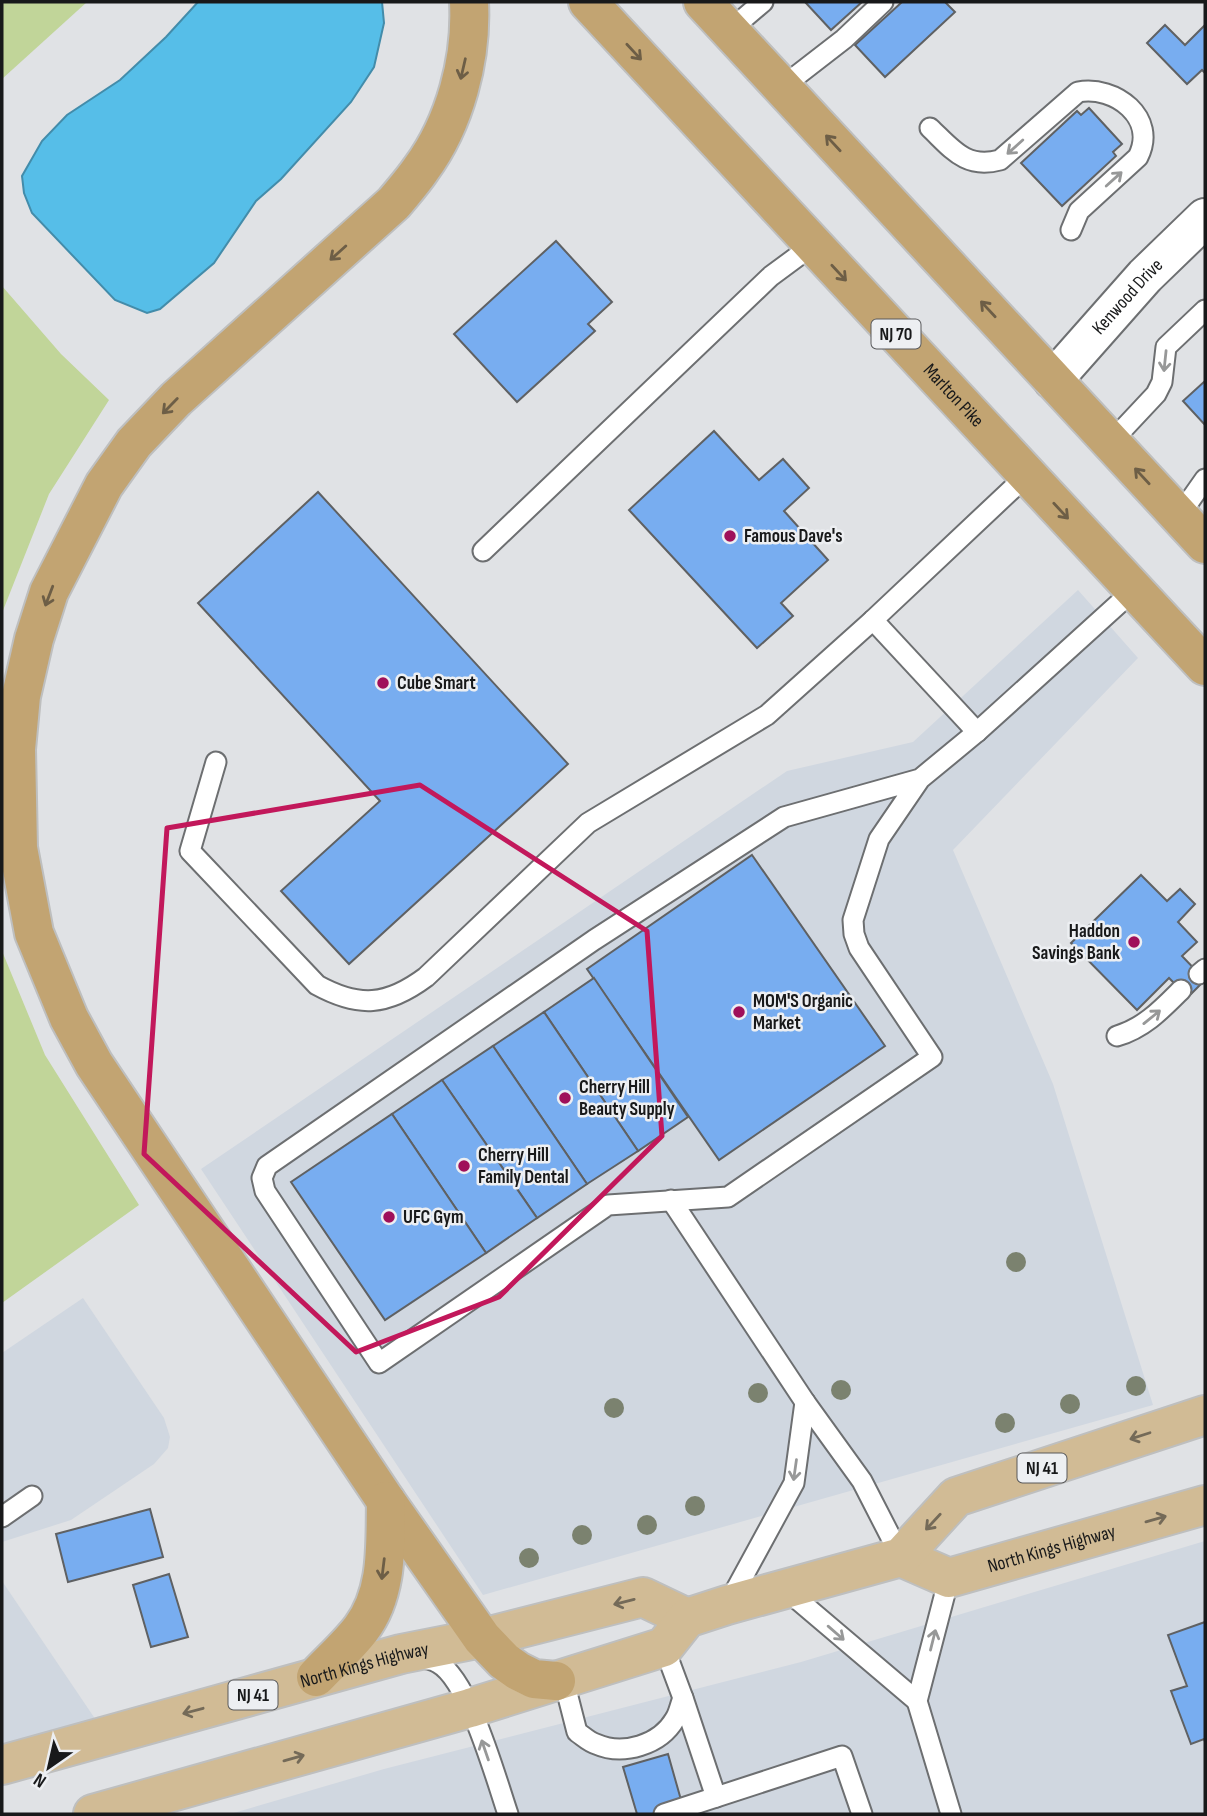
<svg xmlns="http://www.w3.org/2000/svg" width="1207" height="1816" font-family="'Sofia Sans Condensed',sans-serif">
<style>
.built{fill:#d0d7e0}
.green{fill:#c1d599}
.water{fill:#56bee8;stroke:#438caa;stroke-width:2}
.building{fill:#78adf0;stroke:#5f6163;stroke-width:2}
.lines{fill:none;stroke-linecap:round;stroke-linejoin:round}
.service-casing{stroke:#6d6f71;stroke-width:23}
.minor-casing{stroke:#6d6f71;stroke-width:42}
.primary-casing{stroke:#bebfbf;stroke-width:42}
.trunk-casing{stroke:#bebfbf;stroke-width:42}
.service{stroke:#fff;stroke-width:19}
.minor{stroke:#fff;stroke-width:38}
.primary{stroke:#d1bb95;stroke-width:38}
.trunk{stroke:#c2a472;stroke-width:38}
.tree{fill:#7b826f}
.oneway{stroke:#6d5e46}
.oneway2{stroke:#979898}
.oneway3{stroke:#746a58}
.marked{fill:none;stroke:#c2185b;stroke-width:5;stroke-linejoin:round}
.poi-dot{fill:#9f105a;stroke:#edeff2;stroke-width:2.5}
.labels{text-anchor:middle;dominant-baseline:central;stroke-width:5;stroke-linejoin:round;paint-order:stroke}
.shield{fill:#edeff2;stroke:#58595b;stroke-width:2}
.shield-label{font-size:18px;font-weight:bold;fill:#18191a}
.street-label{font-size:19px;fill:#18191a;stroke:#edeff2}
.poi-label{font-size:19px;font-weight:bold;fill:#18191a;stroke:#edeff2;text-anchor:start}
</style>
<rect width="100%" height="100%" fill="#e0e2e5"/>
<g class="built">
<polygon points="1078,590 1138,658 953,850 1053,1084 1153,1405 483,1595 201,1169 787,771 913,742"/>
<polygon points="83,1298 164,1418 170,1437 168,1448 154,1464 71,1520 2,1542 2,1353"/>
<polygon points="1205,1541 1205,1814 230,1814 384,1769 801,1662"/>
<polygon points="2,1581 106,1735 2,1765"/>
</g>
<g class="green">
<polygon points="2,2 87,2 2,79"/>
<polygon points="2,286 61,354 109,400 49,494 2,613"/>
<polygon points="2,951 45,1055 139,1205 2,1303"/>
</g>
<polygon class="water" points="198,2 382,2 384,23 374,67 351,102 281,179 256,201 214,263 160,309 147,313 115,300 32,213 24,193 22,176 42,141 67,115 120,80 166,37"/>
<g class="building">
<polygon points="805,2 862,2 831,30"/>
<polygon points="902,2 945,2 955,12 885,77 855,45"/>
<polygon points="1165,25 1185,45 1205,25 1205,73 1202,70 1187,84 1147,43"/>
<polygon points="1089,108 1122,144 1113,152 1116,156 1062,206 1021,163 1077,111 1081,115"/>
<polygon points="556,241 612,302 588,324 595,331 517,402 454,334"/>
<polygon points="1205,381 1205,425 1183,401"/>
<polygon points="714,431 759,480 783,459 809,488 784,511 828,560 781,603 793,616 757,648 629,510"/>
<polygon points="318,492 568,764 349,964 281,891 380,801 198,603"/>
<polygon points="752,855 885,1046 719,1160 587,969"/>
<polygon points="1141,875 1167,901 1180,889 1195,904 1178,922 1197,942 1182,956 1205,980 1188,997 1169,978 1137,1010 1071,943"/>
<polygon points="594,978 688,1117 638,1151 544,1012"/>
<polygon points="544,1012 638,1151 587,1184 493,1046"/>
<polygon points="493,1046 587,1184 537,1218 442,1080"/>
<polygon points="442,1080 537,1218 486,1253 392,1114"/>
<polygon points="392,1114 486,1253 385,1320 291,1182"/>
<polygon points="150,1509 163,1557 68,1582 56,1534"/>
<polygon points="169,1574 188,1637 151,1647 133,1585"/>
<polygon points="1205,1622 1205,1742 1204,1739 1191,1744 1171,1691 1187,1686 1168,1635"/>
<polygon points="668,1754 685,1814 637,1814 623,1767"/>
</g>
<g class="lines">
<g class="service-casing">
<g id="service">
<polyline points="730,30 763,2"/>
<polyline points="782,87 844,39 883,2"/>
<path d="M930,128C953,150 966,169 1000,160L1078,92C1115,85 1158,118 1138,157L1079,211L1071,230"/>
<polyline points="1111,442 1156,394 1162,382 1166,347 1205,310"/>
<polyline points="1179,516 1205,479"/>
<polyline points="483,551 771,276 813,245"/>
<polyline points="873,620 977,732"/>
<path d="M216,762L190,851L317,985C359,1008 387,1006 426,977L588,823L767,715L873,620L1027,475"/>
<polyline points="920,779 879,839 853,920 854,934 859,948 932,1057 728,1197 608,1205 379,1363 265,1191 262,1178 267,1166 594,940 784,817 920,779 977,732 1135,589"/>
<polyline points="1199,974 1205,969"/>
<path d="M1117,1036C1144,1028 1161,1010 1181,990"/>
<polyline points="671,1200 805,1402 862,1481 901,1557"/>
<polyline points="2,1517 32,1496"/>
<polyline points="949,1578 917,1701 951,1814"/>
<polyline points="785,1589 917,1701"/>
<polyline points="728,1604 794,1483 805,1402"/>
<path d="M417,1657C423,1658 432,1659 438,1663C469,1680 496,1779 508,1814"/>
<path d="M556,1681L566,1689L577,1732C583,1736 589,1742 596,1744C623,1756 660,1745 675,1719C679,1713 680,1705 683,1698L664,1647"/>
<polyline points="683,1698 716,1797"/>
<polyline points="664,1814 842,1756 862,1814"/>
</g>
</g>
<g class="minor-casing">
<g id="minor">
<path id="s1" d="M1053,380L1145,276L1205,218"/>
</g>
</g>
<g class="primary-casing">
<g id="primary">
<path id="s2" d="M901,1557L949,1578L1205,1505"/>
<path id="s3" d="M2,1765L401,1654L482,1638L643,1597L687,1618"/>
<polyline points="93,1814 470,1708 664,1647 687,1618 727,1605 901,1557 956,1497 1205,1415"/>
</g>
</g>
<g class="trunk-casing">
<g id="trunk">
<path d="M469,2C472,59 455,123 421,169C413,181 403,192 394,203L176,399L134,443L104,485L49,592L34,639L21,696L16,749L18,848L34,933L69,1018L94,1064L386,1501L482,1638L504,1661L518,1671L534,1679L556,1681"/>
<path id="s4" d="M588,2L1205,666"/>
<polyline points="703,2 1205,544"/>
<path d="M316,1677C331,1661 348,1646 361,1629C389,1592 385,1544 386,1501"/>
</g>
</g>
<use href="#service" class="service"/>
<use href="#minor" class="minor"/>
<use href="#primary" class="primary"/>
<use href="#trunk" class="trunk"/>
</g>
<g class="tree">
<circle cx="1016" cy="1262" r="10"/>
<circle cx="1136" cy="1386" r="10"/>
<circle cx="841" cy="1390" r="10"/>
<circle cx="758" cy="1393" r="10"/>
<circle cx="1070" cy="1404" r="10"/>
<circle cx="614" cy="1408" r="10"/>
<circle cx="1005" cy="1423" r="10"/>
<circle cx="695" cy="1506" r="10"/>
<circle cx="647" cy="1525" r="10"/>
<circle cx="582" cy="1535" r="10"/>
<circle cx="529" cy="1558" r="10"/>
</g>
<defs><path id="oneway-shaft" d="M-6 0H5M1.5-3L5.5 0L1.5 3" fill="none" stroke-width="1.6" stroke-linecap="round" stroke-linejoin="round" transform="scale(1.75)"/></defs>
<g class="oneway">
<use href="#oneway-shaft" transform="translate(634 52) rotate(47)"/>
<use href="#oneway-shaft" transform="translate(463 69) rotate(103)"/>
<use href="#oneway-shaft" transform="translate(833 143) rotate(-133)"/>
<use href="#oneway-shaft" transform="translate(338 253) rotate(138)"/>
<use href="#oneway-shaft" transform="translate(839 273) rotate(47)"/>
<use href="#oneway-shaft" transform="translate(988 309) rotate(-133)"/>
<use href="#oneway-shaft" transform="translate(170 406) rotate(134)"/>
<use href="#oneway-shaft" transform="translate(1142 476) rotate(-133)"/>
<use href="#oneway-shaft" transform="translate(1061 511) rotate(47)"/>
<use href="#oneway-shaft" transform="translate(49 596) rotate(111)"/>
<use href="#oneway-shaft" transform="translate(383 1569) rotate(97)"/>
</g>
<g class="oneway2">
<use href="#oneway-shaft" transform="translate(1015 147) rotate(138)"/>
<use href="#oneway-shaft" transform="translate(1114 179) rotate(-42)"/>
<use href="#oneway-shaft" transform="translate(1165 361) rotate(96)"/>
<use href="#oneway-shaft" transform="translate(1152 1017) rotate(-39)"/>
<use href="#oneway-shaft" transform="translate(795 1470) rotate(98)"/>
<use href="#oneway-shaft" transform="translate(836 1633) rotate(41)"/>
<use href="#oneway-shaft" transform="translate(933 1640) rotate(-76)"/>
<use href="#oneway-shaft" transform="translate(485 1750) rotate(-109)"/>
</g>
<g class="oneway3">
<use href="#oneway-shaft" transform="translate(1140 1436) rotate(162)"/>
<use href="#oneway-shaft" transform="translate(1156 1519) rotate(-16)"/>
<use href="#oneway-shaft" transform="translate(933 1522) rotate(133)"/>
<use href="#oneway-shaft" transform="translate(624 1602) rotate(166)"/>
<use href="#oneway-shaft" transform="translate(193 1711) rotate(165)"/>
<use href="#oneway-shaft" transform="translate(294 1758) rotate(-16)"/>
</g>
<path class="marked" d="M420,785L647,931L662,1136L499,1297L356,1352L144,1154L167,828Z"/>
<g class="poi-dot">
<circle cx="730" cy="536" r="7"/>
<circle cx="383" cy="683" r="7"/>
<circle cx="1134" cy="942" r="7"/>
<circle cx="739" cy="1012" r="7"/>
<circle cx="565" cy="1098" r="7"/>
<circle cx="464" cy="1166" r="7"/>
<circle cx="389" cy="1217" r="7"/>
</g>
<g class="labels">
<g class="shield">
<rect x="871.5" y="319.5" width="49" height="29" rx="5"/>
<rect x="1017.5" y="1453.5" width="49" height="29" rx="5"/>
<rect x="228.5" y="1680.5" width="49" height="29" rx="5"/>
</g>
<g class="shield-label">
<text x="896" y="334">NJ 70</text>
<text x="1042" y="1468">NJ 41</text>
<text x="253" y="1695">NJ 41</text>
</g>
<g class="street-label">
<text stroke="none"><textPath href="#s1" startOffset="112">Kenwood Drive</textPath></text>
<text stroke="none"><textPath href="#s4" startOffset="537">Marlton Pike</textPath></text>
<text stroke="none"><textPath href="#s2" startOffset="159">North Kings Highway</textPath></text>
<text stroke="none"><textPath href="#s3" startOffset="376">North Kings Highway</textPath></text>
</g>
<g class="poi-label">
<text x="744" y="536">Famous Dave's</text>
<text x="397" y="683">Cube Smart</text>
<text x="1120" y="931" text-anchor="end">Haddon<tspan x="1120" dy="22">Savings Bank</tspan></text>
<text x="753" y="1001">MOM'S Organic<tspan x="753" dy="22">Market</tspan></text>
<text x="579" y="1087">Cherry Hill<tspan x="579" dy="22">Beauty Supply</tspan></text>
<text x="478" y="1155">Cherry Hill<tspan x="478" dy="22">Family Dental</tspan></text>
<text x="403" y="1217">UFC Gym</text>
</g>
</g>
<rect width="1207" height="1816" fill="none" stroke="#18191a" stroke-width="7"/>
<g transform="translate(49 1767) rotate(214)" stroke="#edeff2" stroke-width="5" paint-order="stroke">
<path d="M0-5L12 26L0 18L-12 26Z" fill="#18191a"/>
<text y="-10" font-size="19" font-weight="bold" text-anchor="middle" fill="#18191a">N</text>
</g>
</svg>
